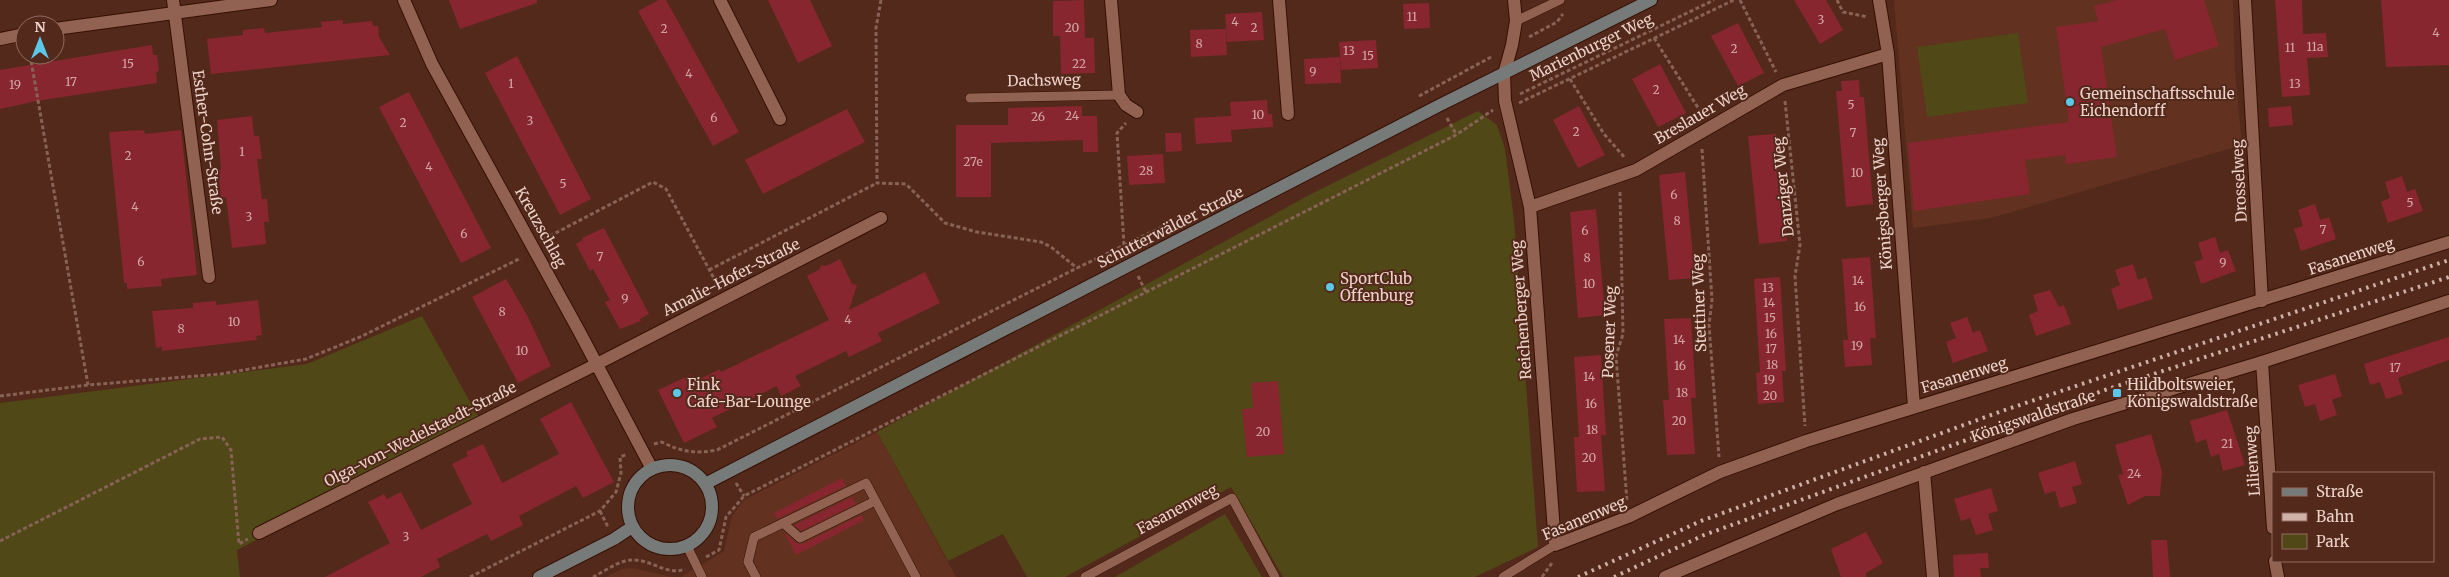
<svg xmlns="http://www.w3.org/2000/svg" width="2449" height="577" font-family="Merriweather,serif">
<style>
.built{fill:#62311f}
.green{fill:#504816}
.building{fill:#87262f}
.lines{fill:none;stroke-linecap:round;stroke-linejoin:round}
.service-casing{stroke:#361003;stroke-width:10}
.minor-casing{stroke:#361003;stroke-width:14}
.secondary-casing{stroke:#361003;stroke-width:14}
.path{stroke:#876256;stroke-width:3;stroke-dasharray:4 2.5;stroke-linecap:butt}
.service{stroke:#916252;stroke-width:9}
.minor{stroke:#916252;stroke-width:12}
.secondary{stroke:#767a79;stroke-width:12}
.rail{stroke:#cfb1a7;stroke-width:4;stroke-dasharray:2.5 5;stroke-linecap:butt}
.poi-dot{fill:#5cc7e7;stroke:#53291b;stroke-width:2}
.labels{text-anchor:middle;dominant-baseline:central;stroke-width:4;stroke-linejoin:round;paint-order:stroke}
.number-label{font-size:12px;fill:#d4a7a2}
.street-label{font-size:15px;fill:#edd2c9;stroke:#53291b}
.poi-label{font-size:15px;fill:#edd2c9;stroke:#53291b;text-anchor:start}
</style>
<rect width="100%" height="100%" fill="#53291b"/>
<g class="built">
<polygon points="1894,0 2233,0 2235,72 2242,145 1991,218 1913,228"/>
<polygon points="877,432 956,577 681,577 724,551 732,516 744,500"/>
<polygon points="633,568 672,577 606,577 622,569"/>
</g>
<g class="green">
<polygon points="2018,33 2028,103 1927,117 1917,47"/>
<polygon points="1478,111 1497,125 1505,149 1514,220 1538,547 1475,577 1283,577 1231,487 1065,577 1027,577 1003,534 948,561 877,432 1311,194"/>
<polygon points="422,316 483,425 237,550 240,577 0,577 0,403 307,364"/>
<polygon points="1225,514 1262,577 1115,577"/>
</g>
<g class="building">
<polygon points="449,0 537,0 537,3 460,29"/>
<polygon points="659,0 666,0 739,132 713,146 638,11"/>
<polygon points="768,0 810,0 832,46 798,63"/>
<polygon points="1084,0 1085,38 1094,38 1095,73 1061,74 1060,36 1053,36 1053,1"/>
<polygon points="1794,0 1826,0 1843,30 1820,44"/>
<polygon points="2117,0 2204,0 2219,46 2175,60 2165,29 2101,47 2117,157 2066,164 2065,155 2025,160 2030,194 1914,211 1908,143 2069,122 2056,27 2098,21 2094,6"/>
<polygon points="2275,0 2302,0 2303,34 2326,33 2328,57 2307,58 2310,95 2282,97"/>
<polygon points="2381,0 2449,0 2449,65 2386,67"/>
<polygon points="1429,3 1430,28 1404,29 1403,4"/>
<polygon points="1262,12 1264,40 1227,42 1225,14"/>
<polygon points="343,20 343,24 372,21 373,26 378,26 379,37 390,55 211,74 207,39 243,35 243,30 264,28 265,33 322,27 321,22"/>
<polygon points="1738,23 1764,73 1738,86 1711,36"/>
<polygon points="1226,29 1227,55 1191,57 1190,30"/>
<polygon points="1376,40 1378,68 1341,70 1339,42"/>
<polygon points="152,45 153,55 157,55 159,71 156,72 157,83 42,100 0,109 0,70"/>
<polygon points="517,56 591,199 560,215 485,73"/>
<polygon points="1340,57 1341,83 1305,84 1304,59"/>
<polygon points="1660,64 1686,113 1658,127 1632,79"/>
<polygon points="1859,80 1860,97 1864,97 1873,204 1846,207 1836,91 1842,91 1841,81"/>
<polygon points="409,92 491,248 461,263 379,107"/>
<polygon points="1267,100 1268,114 1272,114 1273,127 1231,130 1232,142 1196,144 1194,118 1231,116 1230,102"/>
<polygon points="1082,106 1082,116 1097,116 1098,152 1083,152 1083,140 991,143 991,197 956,197 956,125 1008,125 1008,108"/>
<polygon points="1579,106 1605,155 1578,168 1553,120"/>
<polygon points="2291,106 2293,125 2269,127 2268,108"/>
<polygon points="847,109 865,142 763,194 745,160"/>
<polygon points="252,116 254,136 259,136 262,159 257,159 262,199 267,199 269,222 264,222 266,244 232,248 226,197 221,198 218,170 221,169 217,120"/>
<polygon points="144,130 145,134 181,130 197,275 161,279 162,286 127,289 127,283 124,283 109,132"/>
<polygon points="1165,133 1181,133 1182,151 1166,152"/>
<polygon points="1776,134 1787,241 1759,244 1748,136"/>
<polygon points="1163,154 1165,183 1129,185 1127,156"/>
<polygon points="1685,172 1695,278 1669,280 1659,175"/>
<polygon points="2402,176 2407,192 2415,189 2423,211 2388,223 2381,202 2390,198 2385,182"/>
<polygon points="2315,204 2320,220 2329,217 2336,239 2301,251 2294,229 2303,226 2298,210"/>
<polygon points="1596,209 1605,315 1578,318 1570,212"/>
<polygon points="604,228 649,314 640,319 641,321 620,329 605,302 610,300 593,269 590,271 576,244 583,240 582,238"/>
<polygon points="2215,237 2220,253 2228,250 2236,271 2201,284 2194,262 2203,259 2198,243"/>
<polygon points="1870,257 1876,338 1870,338 1872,365 1845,367 1843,340 1848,340 1842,259"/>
<polygon points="840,259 852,284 857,285 849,310 925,272 940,303 878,333 882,341 849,357 846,351 795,376 801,386 781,396 777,386 712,418 717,427 684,443 658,390 690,375 694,382 720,369 721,372 829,320 807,276 820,269 821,265 826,266"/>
<polygon points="2133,264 2138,280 2146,277 2153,299 2118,310 2111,289 2120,285 2115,270"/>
<polygon points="1780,277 1786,371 1782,371 1784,402 1758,404 1756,373 1760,372 1754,279"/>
<polygon points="506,279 527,315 551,366 518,383 472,297"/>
<polygon points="2050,290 2059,307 2064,305 2071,324 2036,336 2029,315 2038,311 2033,295"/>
<polygon points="258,300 262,335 256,336 257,340 162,351 162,347 156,348 152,311 193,308 193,303 216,301 216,305"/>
<polygon points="1967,317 1973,333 1980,330 1988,351 1953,363 1946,342 1956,338 1950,323"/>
<polygon points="1691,318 1696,398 1691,398 1695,454 1667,455 1663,400 1669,400 1664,319"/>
<polygon points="2449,337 2449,360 2398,378 2403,394 2386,399 2380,382 2370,385 2364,364"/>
<polygon points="1601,355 1606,435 1601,435 1605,491 1577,492 1574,437 1579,437 1574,357"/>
<polygon points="2335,374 2342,396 2332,400 2337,415 2320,421 2315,404 2305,407 2298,385"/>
<polygon points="1278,381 1284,454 1247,457 1242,409 1253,408 1251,383"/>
<polygon points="571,402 614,482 583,498 576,486 519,516 523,525 491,541 487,534 437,559 440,567 421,577 325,577 390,543 368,502 384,494 387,499 401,492 421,530 472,504 452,464 468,456 466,452 483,444 502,483 559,454 540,419"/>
<polygon points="2227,410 2245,465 2223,471 2219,454 2211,457 2206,439 2196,443 2190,421"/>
<polygon points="2151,434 2162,471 2160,496 2145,496 2128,505 2118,475 2123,474 2115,445"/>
<polygon points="2075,461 2082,484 2072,487 2077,503 2060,508 2055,491 2045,494 2038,473"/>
<polygon points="842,478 846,486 777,519 774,513"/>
<polygon points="1991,488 1998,511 1988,514 1993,530 1976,535 1970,518 1961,521 1954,499"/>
<polygon points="852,497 856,504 801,531 794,525"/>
<polygon points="861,515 864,520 796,555 784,532 796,543 802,544"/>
<polygon points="1866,532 1883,563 1866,573 1866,577 1841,577 1831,549"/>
<polygon points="2151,540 2167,540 2170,577 2153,577"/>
<polygon points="1988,553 1989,568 1980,568 1981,577 1954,577 1953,555"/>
</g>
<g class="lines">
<g class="service-casing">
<g id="service">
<polyline points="1516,21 1560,0"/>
<polyline points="970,98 1119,95"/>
<polyline points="783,523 800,538 875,501"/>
<polyline points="687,546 702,577"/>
<polyline points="756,577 748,562 754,537 866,483 916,577"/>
<polyline points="1085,577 1232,498 1275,577"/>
<polyline points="1503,577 1555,545"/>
</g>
</g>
<g class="minor-casing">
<g id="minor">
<polyline points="173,0 209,277"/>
<polyline points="404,0 432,64 579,331 652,469"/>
<polyline points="720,0 780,119"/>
<polyline points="1111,0 1119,95 1126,105 1137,112"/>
<polyline points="1279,0 1288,114"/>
<polyline points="1514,0 1516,21 1512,45 1504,74 1505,101 1530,207 1555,545 1628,517 1720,472 1806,441 2449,242"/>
<polyline points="1879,0 1888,54 1914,407"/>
<polyline points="2245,0 2262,301"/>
<polyline points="55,29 271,0"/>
<polyline points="0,39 25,34"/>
<polyline points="1530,207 1636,170 1783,85 1888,54"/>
<polyline points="2262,362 2273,528"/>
<polyline points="1924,472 1933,577"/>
<polyline points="259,533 595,365 881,218"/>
<polyline points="2275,561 2278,577"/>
<polyline points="1665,577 1837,504 2073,419 2262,362 2449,301"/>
</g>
</g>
<g class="secondary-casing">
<g id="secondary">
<circle cx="670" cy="507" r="42"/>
<polyline points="705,484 1440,105 1651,0"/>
<polyline points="539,577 614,539 632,527"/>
</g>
</g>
<g class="path">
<polyline points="881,0 876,28 877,183 906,184 945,223 977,232 1041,242 1051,247 1077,268"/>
<polyline points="1740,0 1776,72"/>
<polyline points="1837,0 1843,12 1868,17"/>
<polyline points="1529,37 1557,22 1563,14"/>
<polyline points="1654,38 1702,114"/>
<polyline points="30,55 88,385"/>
<polyline points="1570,79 1604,134 1625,158"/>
<polyline points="1520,94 1714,0"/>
<polyline points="1419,96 1493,56"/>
<polyline points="1785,101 1800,245 1795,276 1805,426"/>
<polyline points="1519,103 1734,0"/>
<polyline points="1447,118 1456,134"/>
<polyline points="1702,149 1712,300 1709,325 1719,457"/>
<polyline points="1620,192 1623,334 1616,356 1627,502"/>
<polyline points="544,239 653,182 666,189 718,286"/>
<polyline points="1124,245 1117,133 1126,123"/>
<polyline points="709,270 877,183"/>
<polyline points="1138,276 1146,292"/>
<polyline points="0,396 88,385 221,374 306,359 360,337 521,258"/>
<path d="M654,444L662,442C681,452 696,454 717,450L1077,268L1218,200"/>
<polyline points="736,483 744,496"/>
<polyline points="600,511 608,527"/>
<polyline points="0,541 200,439 222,437 231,450 239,544 248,539"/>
<polyline points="706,557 719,550 726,517 744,496 1456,135 1493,110"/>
<polyline points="470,577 600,511 616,492 621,473 620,457 627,454"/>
<path d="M593,577C603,572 614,564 625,561C648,555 665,577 685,569"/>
<polyline points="1542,577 1552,563"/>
</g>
<use href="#service" class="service"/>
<use href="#minor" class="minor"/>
<use href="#secondary" class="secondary"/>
<g class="rail">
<polyline points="1578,577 1701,521 2002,411 2449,260"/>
<polyline points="1614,577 1704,535 2105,390 2449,277"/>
</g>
</g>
<g class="poi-dot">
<circle cx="2070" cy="102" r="5"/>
<circle cx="1330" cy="287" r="5"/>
<circle cx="677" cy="393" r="5"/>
<rect x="2112" y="388" width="10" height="10" rx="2.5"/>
</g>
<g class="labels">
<g class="number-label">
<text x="1412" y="16">11</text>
<text x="1821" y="19">3</text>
<text x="1235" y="21">4</text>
<text x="1072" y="27">20</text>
<text x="1254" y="27">2</text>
<text x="664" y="28">2</text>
<text x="2436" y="32">4</text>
<text x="1199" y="43">8</text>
<text x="2315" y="46">11a</text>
<text x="2290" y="47">11</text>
<text x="1734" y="48">2</text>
<text x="1349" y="50">13</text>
<text x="1368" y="55">15</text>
<text x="128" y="63">15</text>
<text x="1079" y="63">22</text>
<text x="1313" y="71">9</text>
<text x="689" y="73">4</text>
<text x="71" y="81">17</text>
<text x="511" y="83">1</text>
<text x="2295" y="83">13</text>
<text x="15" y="84">19</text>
<text x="1656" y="89">2</text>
<text x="1851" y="104">5</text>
<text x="1258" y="114">10</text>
<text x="1072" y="115">24</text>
<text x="1038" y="116">26</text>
<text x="714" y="117">6</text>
<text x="530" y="120">3</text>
<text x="403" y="122">2</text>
<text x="1576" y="131">2</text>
<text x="1853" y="132">7</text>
<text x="242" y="151">1</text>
<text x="128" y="155">2</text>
<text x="973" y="161">27e</text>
<text x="429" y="166">4</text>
<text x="1146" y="170">28</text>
<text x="1857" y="172">10</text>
<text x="563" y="183">5</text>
<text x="1674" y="194">6</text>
<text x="2410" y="202">5</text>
<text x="135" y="206">4</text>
<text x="249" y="216">3</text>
<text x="1677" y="220">8</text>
<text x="2323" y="229">7</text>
<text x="1585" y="230">6</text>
<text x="464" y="233">6</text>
<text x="600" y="256">7</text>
<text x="1587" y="257">8</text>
<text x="141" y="261">6</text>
<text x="2223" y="262">9</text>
<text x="1858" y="280">14</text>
<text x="1589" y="283">10</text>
<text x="1768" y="287">13</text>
<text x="625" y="298">9</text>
<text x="1769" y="302">14</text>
<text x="1860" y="306">16</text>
<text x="502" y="311">8</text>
<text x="1770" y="317">15</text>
<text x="848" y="319">4</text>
<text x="234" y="321">10</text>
<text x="181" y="328">8</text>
<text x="1771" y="333">16</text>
<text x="1679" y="339">14</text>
<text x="1857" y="345">19</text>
<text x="1771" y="348">17</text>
<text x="522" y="350">10</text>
<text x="1772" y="364">18</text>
<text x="1680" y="365">16</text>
<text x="2395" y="367">17</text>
<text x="1589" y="376">14</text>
<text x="1769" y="379">19</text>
<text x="1682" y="392">18</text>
<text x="1770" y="395">20</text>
<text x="1591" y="403">16</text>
<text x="1679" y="420">20</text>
<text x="1592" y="429">18</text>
<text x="1263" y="431">20</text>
<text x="2227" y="443">21</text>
<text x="1589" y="457">20</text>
<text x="2134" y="473">24</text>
<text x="406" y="536">3</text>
</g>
<g class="street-label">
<text transform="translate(1591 47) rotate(-26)">Marienburger Weg</text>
<text transform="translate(1044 80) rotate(-1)">Dachsweg</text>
<text transform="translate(1700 114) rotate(-30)">Breslauer Weg</text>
<text transform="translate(208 142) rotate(82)">Esther-Cohn-Straße</text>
<text transform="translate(2239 181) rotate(-93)">Drosselweg</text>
<text transform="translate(1783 187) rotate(-96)">Danziger Weg</text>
<text transform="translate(1882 204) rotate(-94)">Königsberger Weg</text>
<text transform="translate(541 227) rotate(61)">Kreuzschlag</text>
<text transform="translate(1170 227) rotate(-27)">Schutterwälder Straße</text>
<text transform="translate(2351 256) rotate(-18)">Fasanenweg</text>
<text transform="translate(731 277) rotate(-27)">Amalie-Hofer-Straße</text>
<text transform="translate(1699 303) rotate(-92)">Stettiner Weg</text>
<text transform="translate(1521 310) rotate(-94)">Reichenberger Weg</text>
<text transform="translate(1609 332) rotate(-88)">Posener Weg</text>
<text transform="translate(1964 375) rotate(-17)">Fasanenweg</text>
<text transform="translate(2033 416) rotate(-19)">Königswaldstraße</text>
<text transform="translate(420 434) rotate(-27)">Olga-von-Wedelstaedt-Straße</text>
<text transform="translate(2252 461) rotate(-94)">Lilienweg</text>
<text transform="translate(1177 509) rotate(-28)">Fasanenweg</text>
<text transform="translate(1584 518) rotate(-23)">Fasanenweg</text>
</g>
<g class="poi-label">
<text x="2080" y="93">Gemeinschaftsschule<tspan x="2080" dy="17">Eichendorff</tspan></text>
<text x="1340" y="278">SportClub<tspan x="1340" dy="17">Offenburg</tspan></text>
<text x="687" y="384">Fink<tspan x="687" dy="17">Cafe-Bar-Lounge</tspan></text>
<text x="2127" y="384">Hildboltsweier,<tspan x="2127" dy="17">Königswaldstraße</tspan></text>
</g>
</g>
<rect x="2272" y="472" width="162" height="90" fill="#53291b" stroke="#916d61"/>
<rect x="2282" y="488" width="25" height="8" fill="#767a79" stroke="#916d61"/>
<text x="2316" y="497" font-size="15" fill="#edd2c9">Straße</text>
<rect x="2282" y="513" width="25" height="8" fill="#cfb1a7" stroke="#916d61"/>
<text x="2316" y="522" font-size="15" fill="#edd2c9">Bahn</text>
<rect x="2282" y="534" width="25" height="15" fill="#504816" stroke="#916d61"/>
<text x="2316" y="547" font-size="15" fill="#edd2c9">Park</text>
<g transform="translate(40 40)"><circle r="24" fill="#53291b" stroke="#916d61"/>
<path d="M0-4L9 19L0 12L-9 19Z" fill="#5cc7e7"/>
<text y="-8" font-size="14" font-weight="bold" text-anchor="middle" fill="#edd2c9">N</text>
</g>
</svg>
